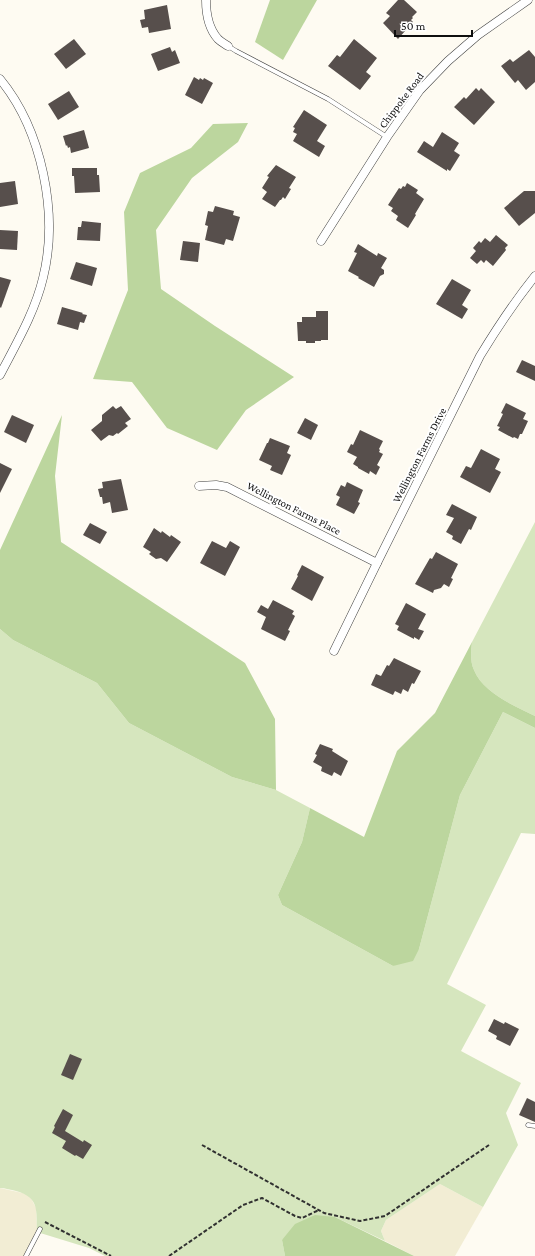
<svg xmlns="http://www.w3.org/2000/svg" width="535" height="1256" font-family="'Crimson Pro',serif">
<style>
.farmland{fill:#f2edd4}
.green{fill:#d6e6be}
.forest{fill:#bcd69e}
.building{fill:#574f4c}
.lines{fill:none;stroke-linecap:round;stroke-linejoin:round}
.lane-casing{stroke:#424242;stroke-width:5}
.street-casing{stroke:#424242;stroke-width:9}
.path{stroke:#313131;stroke-width:2;stroke-dasharray:4 2;stroke-linecap:butt}
.lane{stroke:#fff;stroke-width:4}
.street{stroke:#fff;stroke-width:8}
.labels{text-anchor:middle;dominant-baseline:central;stroke-width:4;stroke-linejoin:round;paint-order:stroke}
.street-label{font-size:11px;fill:#0f0f0f;stroke:#fff}
</style>
<rect width="100%" height="100%" fill="#fefbf2"/>
<g class="farmland">
<polygon points="440,1184 483,1207 455,1256 414,1256 385,1241 381,1231 386,1220"/>
<polygon points="0,1188 27,1194 32,1200 36,1208 37,1232 25,1256 0,1256"/>
</g>
<g class="green">
<path d="M535,522V716C515,706 483,693 474,670C470,662 471,651 472,642Z"/>
<path d="M0,629L13,640L97,683L129,723L232,777L276,790L310,808L302,842L278,895L282,905L393,966L419,949L460,795L503,712L535,728V834L521,833L447,984L486,1005L461,1051L521,1083L506,1113L518,1145L483,1207L440,1184L386,1220L381,1231L385,1241L335,1217L282,1240L285,1256H105L89,1248L37,1232C36,1210 40,1198 16,1191C11,1190 5,1188 0,1188Z"/>
</g>
<g class="forest">
<polygon points="270,0 317,0 283,60 255,42"/>
<polygon points="248,123 238,142 192,178 156,230 161,289 215,326 294,377 246,410 217,450 167,428 132,382 93,379 128,290 124,212 140,173 191,148 213,124"/>
<polygon points="62,415 55,476 61,542 245,663 275,719 276,790 232,777 129,723 97,683 13,640 0,629 0,550"/>
<path d="M472,642C471,651 470,662 474,670C483,693 515,706 535,716V728L503,712L460,795L419,949L413,961L393,966L282,905L278,895L302,842L310,808L364,837L397,751L435,713Z"/>
<polygon points="315,1215 335,1217 414,1256 285,1256 282,1240 295,1224"/>
</g>
<g class="building">
<polygon points="398,0 404,0 417,12 412,17 413,18 411,20 413,22 398,39 383,23 390,16 386,13"/>
<polygon points="167,5 171,29 149,33 148,27 142,28 140,20 145,19 144,10"/>
<polygon points="74,39 86,54 66,69 54,54"/>
<polygon points="354,39 377,58 366,72 371,76 360,90 328,66 337,55 340,57"/>
<polygon points="170,47 172,52 175,50 180,63 158,71 151,54"/>
<polygon points="529,50 535,57 535,82 526,90 518,80 515,83 501,66 510,59 513,62"/>
<polygon points="194,77 199,80 200,78 203,80 204,78 213,83 202,104 185,95"/>
<polygon points="476,88 479,91 481,88 495,102 474,125 454,107 464,97 466,99"/>
<polygon points="69,91 79,107 58,120 48,104"/>
<polygon points="304,110 327,125 317,141 325,146 319,157 293,141 297,134 293,132 295,128 293,127"/>
<polygon points="84,130 89,148 71,153 70,147 68,148 67,145 66,146 63,136"/>
<polygon points="442,132 459,143 454,151 460,155 450,171 447,169 447,171 417,152 424,141 433,147"/>
<polygon points="276,165 296,177 289,188 291,189 285,199 283,197 281,200 280,200 275,207 262,199 267,192 262,188 269,177 267,176"/>
<polygon points="72,168 97,168 97,175 99,175 100,192 75,193 74,176 72,176"/>
<polygon points="15,181 18,204 0,207 0,183"/>
<polygon points="407,183 418,190 416,193 424,199 415,214 416,215 408,228 396,220 398,216 391,211 393,208 388,205 399,188 401,189 403,186 405,187"/>
<polygon points="524,191 535,191 535,213 519,226 504,208"/>
<polygon points="215,206 234,211 233,215 240,217 233,241 226,239 224,245 205,240 208,226 205,225 208,211 213,212"/>
<polygon points="82,221 101,223 100,241 77,240 78,227 81,227"/>
<polygon points="0,230 18,231 17,250 0,249"/>
<polygon points="496,235 508,245 505,248 506,250 493,266 486,260 484,263 481,260 477,264 470,258 476,251 473,248 479,241 481,243 485,238 490,242"/>
<polygon points="183,241 200,243 198,262 180,260"/>
<polygon points="358,244 377,256 378,253 387,258 381,268 384,270 384,274 380,276 374,287 358,278 359,277 348,271 357,253 354,252"/>
<polygon points="76,262 97,268 92,286 70,279"/>
<polygon points="0,277 11,280 1,308 0,307"/>
<polygon points="452,279 471,290 462,305 468,309 462,319 436,304"/>
<polygon points="62,307 83,313 82,314 87,315 84,323 80,322 78,330 57,324"/>
<polygon points="316,311 328,311 328,340 321,340 321,341 315,341 315,343 306,343 306,341 298,341 297,322 302,322 302,317 316,317"/>
<polygon points="522,360 535,366 535,381 516,372"/>
<polygon points="506,403 526,413 523,419 528,421 522,434 520,434 518,439 514,437 513,438 498,430 500,427 497,426 503,414 501,413"/>
<polygon points="113,406 116,409 121,406 131,419 125,423 128,426 118,434 117,433 113,436 109,435 101,441 91,430 102,421 102,415"/>
<polygon points="12,415 34,425 26,443 4,432"/>
<polygon points="305,418 318,425 311,440 297,433"/>
<polygon points="360,430 383,441 379,449 380,450 379,452 383,454 377,465 380,467 376,475 370,471 369,474 358,468 358,467 353,464 357,457 347,452 351,444 353,445"/>
<polygon points="270,438 290,446 287,453 291,455 282,475 270,470 272,466 259,460 267,443 268,443"/>
<polygon points="481,449 500,459 495,469 501,472 490,493 460,477 466,466 471,468"/>
<polygon points="0,463 12,469 0,493"/>
<polygon points="121,479 128,510 112,513 110,502 103,504 102,497 100,497 98,489 103,488 102,482"/>
<polygon points="347,482 363,490 358,502 360,503 354,514 336,505 340,497 336,495 341,485 345,487"/>
<polygon points="452,504 477,517 471,530 469,529 461,544 452,539 453,536 446,532 454,518 446,515"/>
<polygon points="90,523 107,532 100,544 83,535"/>
<polygon points="154,528 161,533 162,531 170,537 171,535 181,542 167,562 161,558 156,559 149,554 151,552 143,547"/>
<polygon points="212,541 226,548 230,541 240,547 225,576 200,563"/>
<polygon points="436,552 458,564 451,578 453,579 449,587 444,584 441,588 434,590 433,593 415,584 430,558 432,559"/>
<polygon points="302,565 324,577 312,601 291,589 298,576 297,575"/>
<polygon points="273,600 294,611 292,614 295,616 288,630 290,631 285,641 261,629 266,617 257,612 261,605 268,609"/>
<polygon points="406,603 426,614 418,629 424,631 419,640 414,637 414,639 397,630 399,626 395,624"/>
<polygon points="394,658 421,671 414,684 412,683 408,692 403,689 401,694 395,691 393,695 371,685 376,674 381,676 387,665 389,666"/>
<polygon points="320,744 333,749 332,751 348,761 341,776 334,772 332,776 321,771 322,767 313,762 317,755 315,754"/>
<polygon points="494,1019 504,1024 505,1022 519,1029 510,1046 496,1039 497,1036 488,1031"/>
<polygon points="70,1054 82,1059 73,1080 61,1075"/>
<polygon points="527,1098 535,1102 535,1122 519,1115"/>
<polygon points="63,1109 73,1115 65,1131 83,1142 84,1140 92,1145 83,1159 76,1155 75,1156 62,1148 66,1141 52,1133 55,1127 54,1126"/>
</g>
<g class="lines">
<g class="lane-casing">
<g id="lane">
<polyline points="228,46 236,51 328,99 387,137"/>
<polyline points="528,1125 535,1126"/>
<polyline points="26,1256 40,1229"/>
</g>
</g>
<g class="street-casing">
<g id="street">
<path d="M206,0C206,13 209,29 218,39C221,42 225,44 228,46"/>
<path d="M0,79C42,130 59,214 43,278C35,312 16,344 0,375"/>
<polyline points="321,241 387,137 420,90 448,61 478,35 528,0"/>
<polyline points="199,486 216,485 227,487 377,563"/>
<path d="M334,651L377,563L480,356C497,328 515,301 535,276"/>
</g>
</g>
<g class="path">
<polyline points="202,1145 324,1213 360,1221 385,1216 489,1145"/>
<polyline points="45,1222 111,1256"/>
<polyline points="169,1256 243,1205 262,1198 295,1216 302,1218 319,1210"/>
</g>
<use href="#lane" class="lane"/>
<use href="#street" class="street"/>
</g>
<g class="labels">
<g class="street-label">
<text transform="translate(401 100) rotate(-53)">Chippoke Road</text>
<text transform="translate(419 455) rotate(-63)">Wellington Farms Drive</text>
<text transform="translate(294 508) rotate(27)">Wellington Farms Place</text>
</g>
</g>
<path d="M395 30v6h77v-6" fill="none" stroke="#0f0f0f" stroke-width="2"/>
<text x="401" y="30" font-size="12" fill="#0f0f0f" stroke="#ffffff" stroke-width="3" paint-order="stroke">50 m</text>
</svg>
